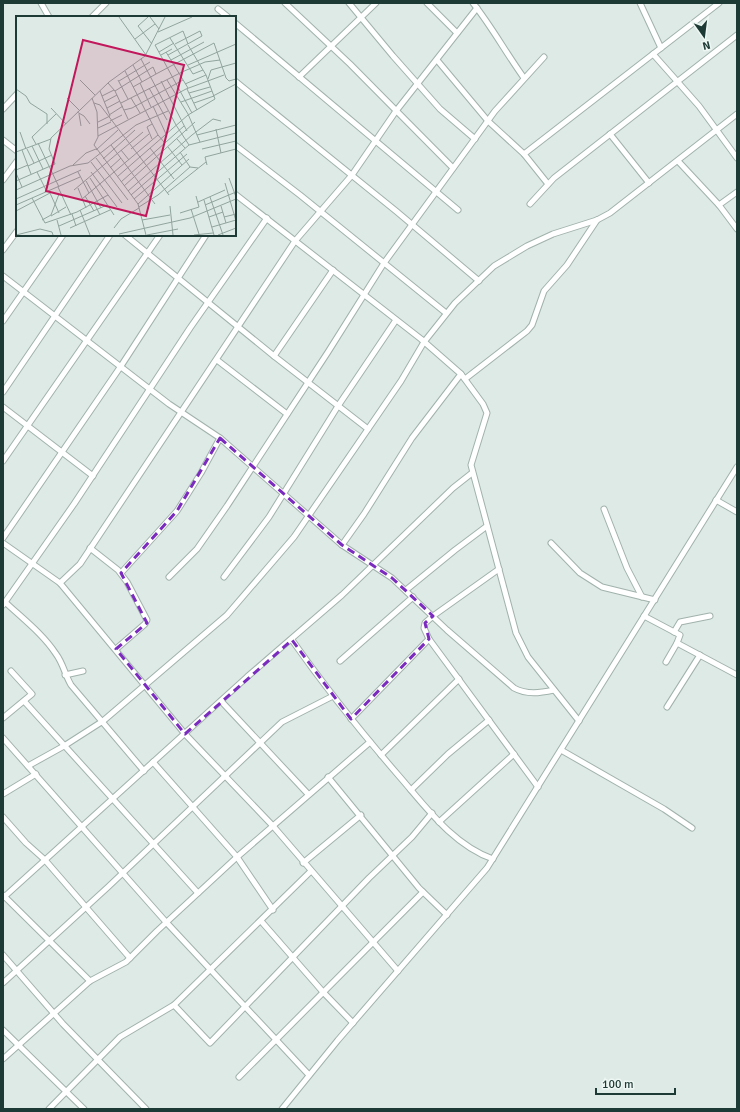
<svg xmlns="http://www.w3.org/2000/svg" width="740" height="1112" font-family="Signika,sans-serif">
<style>
.lines{fill:none;stroke-linecap:round;stroke-linejoin:round}
.minor-casing{stroke:#a1b2ac;stroke-width:7}
.minor{stroke:#fff;stroke-width:5}
.marked{fill:none;stroke:#7b2cbf;stroke-width:3;stroke-dasharray:8 5;stroke-linejoin:round}
.inset-road{fill:none;stroke:#91a49e;stroke-width:1}
.view{fill:#c2185b;fill-opacity:0.15;stroke:#c2185b;stroke-width:2}
.inset-edge{fill:none;stroke:#1e3a34;stroke-width:2}
</style>
<rect width="100%" height="100%" fill="#deeae5"/>
<g class="lines">
<g class="minor-casing">
<g id="minor">
<polyline points="41,3 49,17"/>
<polyline points="285,3 350,64 453,168"/>
<polyline points="349,3 393,56 440,109 475,139"/>
<polyline points="427,3 457,33"/>
<path d="M473,3C492,27 506,53 524,78"/>
<polyline points="640,3 661,48"/>
<polyline points="218,9 228,17"/>
<polyline points="92,17 106,3"/>
<polyline points="235,23 458,210"/>
<polyline points="653,54 699,106 737,158"/>
<polyline points="437,60 488,121 524,154 548,184"/>
<polyline points="299,77 376,3"/>
<polyline points="235,81 396,211 479,281"/>
<polyline points="3,109 17,94"/>
<polyline points="610,134 649,183"/>
<polyline points="3,140 17,151"/>
<polyline points="235,145 300,195 446,313"/>
<polyline points="524,154 719,3"/>
<polyline points="678,161 719,205"/>
<polyline points="3,180 17,161"/>
<polyline points="737,192 719,205 737,229"/>
<polyline points="235,194 421,339 461,374 483,404 487,413 471,465 516,633 528,657 579,721"/>
<polyline points="530,204 554,178 737,35"/>
<polyline points="125,235 274,356 368,429"/>
<polyline points="3,250 17,231"/>
<path d="M3,276L169,404L220,438L342,545L392,578L447,630L514,688C527,695 540,693 554,690"/>
<polyline points="3,321 63,235"/>
<polyline points="274,356 333,270"/>
<polyline points="217,360 287,414"/>
<polyline points="465,379 527,331 532,325 544,291 567,265 597,220"/>
<polyline points="3,392 110,235"/>
<polyline points="3,407 93,476"/>
<polyline points="3,461 160,235"/>
<polyline points="716,500 737,512"/>
<polyline points="604,509 627,568 642,597"/>
<polyline points="3,538 121,366 206,235"/>
<polyline points="3,543 60,583 185,734 273,826 398,971"/>
<polyline points="551,543 580,573 602,587 655,600"/>
<polyline points="342,545 364,514 412,438 461,374"/>
<polyline points="90,548 118,570 127,582 147,620 145,624 116,649"/>
<polyline points="499,569 433,616 425,623 424,628 429,639 538,787"/>
<polyline points="121,573 177,511 201,473 220,438"/>
<polyline points="169,577 197,549 227,506 328,352 384,263 495,111 544,57"/>
<polyline points="224,577 269,517 338,406 396,320"/>
<polyline points="60,583 80,564 295,241 352,175 396,111 477,8"/>
<polyline points="406,590 455,550 487,526"/>
<path d="M5,602C22,618 43,634 56,654C63,663 65,675 71,685L144,771"/>
<polyline points="3,605 74,504 190,328 267,218"/>
<polyline points="644,616 680,635 677,643 737,675"/>
<polyline points="674,632 680,622 710,616"/>
<path d="M292,640C325,687 361,732 399,776C426,807 453,845 493,859"/>
<polyline points="340,661 413,597"/>
<polyline points="666,662 677,643"/>
<polyline points="65,675 83,671"/>
<polyline points="24,701 198,893"/>
<polyline points="221,701 308,794"/>
<polyline points="667,707 700,655"/>
<polyline points="3,718 32,694 11,671"/>
<polyline points="351,719 429,639"/>
<polyline points="3,738 166,922 309,1075"/>
<polyline points="561,750 664,809 692,828"/>
<polyline points="381,755 459,679"/>
<polyline points="153,762 237,857 273,910"/>
<polyline points="28,766 64,746 103,721 227,615 294,537 401,381 424,342 455,303 494,266 527,246 553,234 597,220 610,213 737,114"/>
<polyline points="328,777 419,888 447,915"/>
<polyline points="411,790 448,754 489,720"/>
<polyline points="3,794 36,774"/>
<polyline points="3,817 26,843 45,860 130,958"/>
<polyline points="439,822 514,754"/>
<polyline points="303,863 361,815"/>
<polyline points="311,871 174,1005 210,1043 369,878 412,837 432,813"/>
<polyline points="3,895 90,981"/>
<polyline points="3,898 247,677 342,595 453,488 472,473"/>
<polyline points="261,921 323,992 353,1023"/>
<polyline points="3,955 63,1024 146,1109"/>
<polyline points="3,983 108,887 282,722 333,696"/>
<polyline points="3,1030 84,1109"/>
<polyline points="3,1059 90,981 126,962 157,931 237,857 370,742"/>
<polyline points="239,1077 423,892"/>
<polyline points="49,1109 120,1037 174,1005"/>
<polyline points="282,1109 338,1040 487,868 737,467"/>
</g>
</g>
<use href="#minor" class="minor"/>
</g>
<path class="marked" d="M220,438L342,545L392,578L433,616L425,623L429,639L351,719L292,640L185,734L116,649L147,623L121,573L177,511Z"/>
<g transform="translate(16 16)">
<rect width="220" height="220" fill="#deeae5"/>
<path class="inset-road" d="M103,1L130,39M132,1L122,10L136,28M134,1L143,13M142,16L176,1M154,22L177,58L187,54M119,23L139,8M139,29L176,97M139,29L167,15L172,28M143,36L158,27M150,36L172,72M145,39L156,33M152,39L186,20L184,15L159,28M125,43L160,109L173,129M155,44L188,26M117,49L126,66M172,49L220,28M109,55L142,119L148,126M140,58L198,27L210,62L213,65L220,63M192,63L195,54L220,47M64,64L79,79M102,64L112,83M151,64L172,98L184,126M103,65L134,46M145,65L171,115M92,67L99,75L112,103M124,67L135,91M169,68L190,59M133,72L151,104M0,73L10,80L14,87L31,98V108M171,73L181,94M99,75L137,51L140,58L117,71M173,77L194,71M86,80L98,74M197,80L220,68M51,82L63,94M76,82L81,96L82,121L78,129L122,188L130,219M115,82L124,97M88,86L101,79M165,86L196,75M78,87L84,89L153,179M105,87L166,56L189,46L204,44M178,87L198,80M137,90L150,118M35,92L50,108M91,92L104,85M108,94L116,92L167,64M61,96L68,100L74,108M63,98L65,110M93,99L107,90M94,105L106,99M82,106L94,100L84,75M136,108L131,111L136,123M82,112L95,106M200,113L205,137M4,116L10,133M181,119L220,109M82,120L170,73L208,59M161,123L169,132M22,127L43,171M20,128L16,121L40,98M95,129L139,188M16,130L27,153M152,131L166,149M134,132L158,163M11,133L18,147M115,133L133,118M186,133L220,125M6,134L15,158M80,134L102,114M105,134L113,144M0,136L35,123M164,136L174,151L182,152M80,142L112,184M87,143L119,114M75,146L106,187M57,149L70,137L80,133M191,149L189,141L220,133M12,150L36,139M94,152L105,142M0,154L12,149M21,156L31,176M62,156L73,177M75,156L101,191M0,157L6,171M101,161L172,99L199,83L190,59L172,29M74,162L98,199M213,162L220,181M0,165L39,148L33,133L35,122L93,66L129,40L149,1M70,165L85,192M105,166L168,110M209,167L220,205M108,170L179,106M42,171L55,199M62,172L70,192M0,174L54,150L72,147L120,109L152,95M58,174L127,116M112,175L176,119L197,103L205,105M34,177L43,197M151,177L190,146M115,179L173,129L220,117M69,180L78,195M194,181L207,219M16,182L29,207L61,196L92,179M0,183L65,154M66,183L142,119M118,183L171,138M188,184L198,219M182,186L209,174M78,187L84,199M122,188L173,143M0,189L64,161M189,189L220,176M154,190L157,219M205,190L210,207M123,191L142,179L174,151M175,193L183,218M64,194L74,219M0,195L34,177M164,197L183,191L180,180M56,198L60,210M35,200L50,191M193,201L207,196M208,201L220,198M26,204L35,199L43,178M41,204L45,219M126,204L154,199M43,210L91,189M196,211L220,204M54,212L94,194M98,212L105,203L123,192M103,218L174,202L220,183M0,219L24,213L36,216L37,219M131,219L162,213M178,219L197,217M202,219L220,212"/>
<path class="view" d="M67,24L168,49L130,200L30,175Z"/>
<rect width="220" height="220" class="inset-edge"/>
</g>
<rect width="740" height="1112" fill="none" stroke="#1e3a34" stroke-width="8"/>
<g transform="translate(704 36) rotate(166)" stroke="#eef7f3" stroke-width="3" paint-order="stroke">
<path d="M0-3L7 15L0 10L-7 15Z" fill="#1e3a34"/>
<text y="-6" font-size="11" font-weight="bold" text-anchor="middle" fill="#1e3a34">N</text>
</g>
<path d="M596 1088v6h79v-6" fill="none" stroke="#1e3a34" stroke-width="2"/>
<text x="602" y="1088" font-size="12" fill="#1e3a34" stroke="#eef7f3" stroke-width="3" paint-order="stroke">100 m</text>
</svg>
